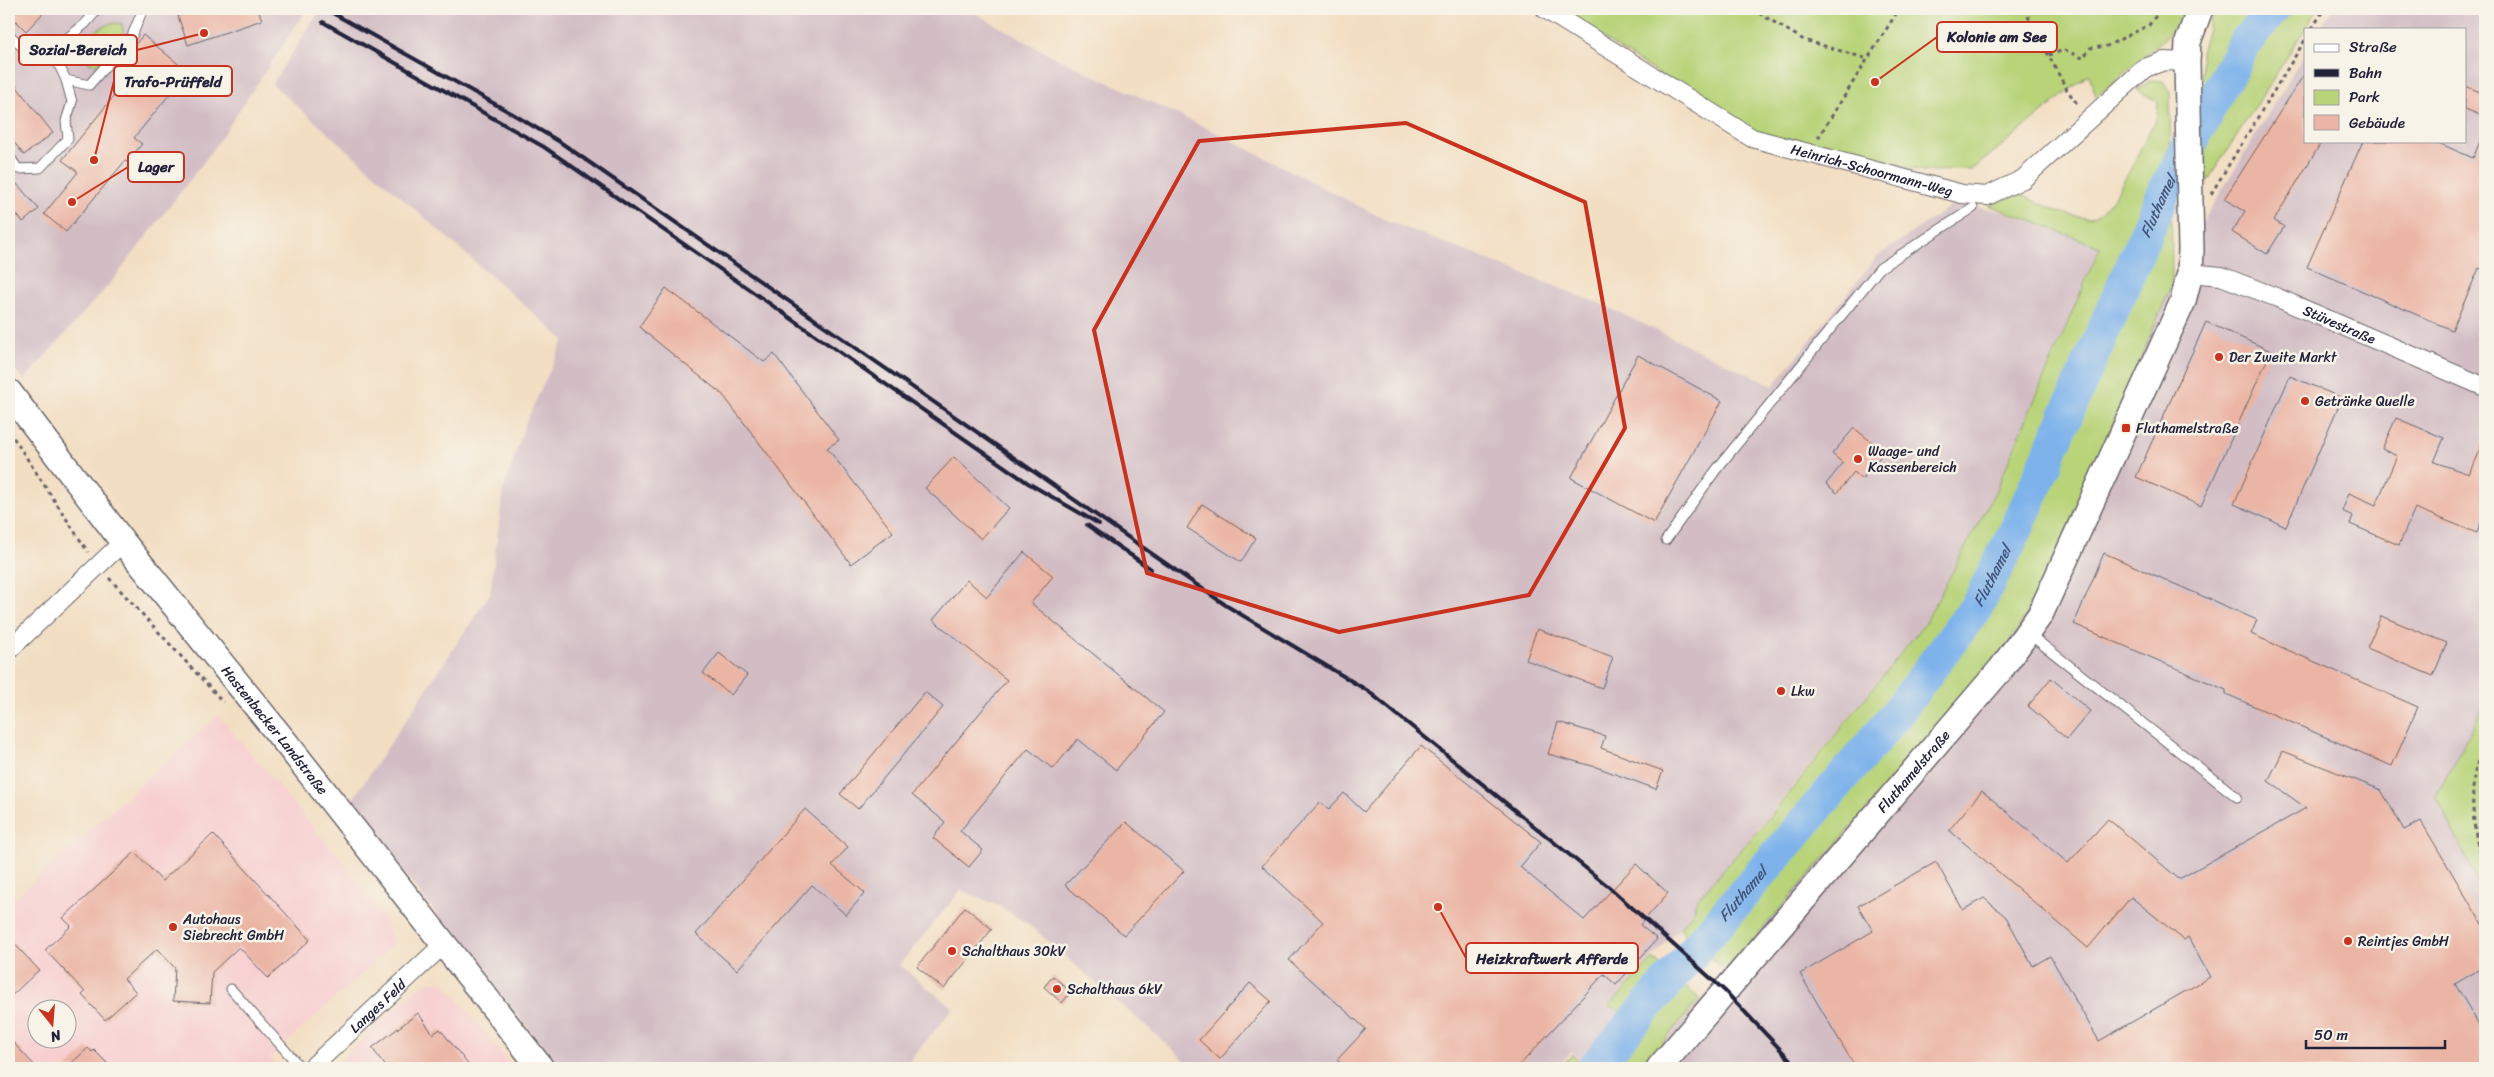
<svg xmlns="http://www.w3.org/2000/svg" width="2494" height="1077" font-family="Sriracha,sans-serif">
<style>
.built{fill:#f7cfd0;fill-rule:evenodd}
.industrial{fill:#d2bdc5}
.green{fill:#b8d378;stroke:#6d7a5a}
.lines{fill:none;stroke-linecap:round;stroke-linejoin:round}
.river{stroke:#7db2eb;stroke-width:34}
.building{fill:#ebb5a5}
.service-casing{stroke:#6b646a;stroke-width:11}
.minor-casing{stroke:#6b646a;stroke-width:20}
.secondary-casing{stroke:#6b646a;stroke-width:28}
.path{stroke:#6b646a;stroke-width:3;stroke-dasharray:4 4;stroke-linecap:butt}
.service{stroke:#fff;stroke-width:9}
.minor{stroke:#fff;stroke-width:18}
.secondary{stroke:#fff;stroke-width:25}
.rail{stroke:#22223b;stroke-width:4}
.marked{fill:none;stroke:#c8321e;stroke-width:4;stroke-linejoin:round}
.poi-dot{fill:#c8321e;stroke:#f7f3e8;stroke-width:2}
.labels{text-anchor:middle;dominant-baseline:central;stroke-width:5;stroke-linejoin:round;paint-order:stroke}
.street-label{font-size:14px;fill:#22223b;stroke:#f7f3e8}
.poi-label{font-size:14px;fill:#22223b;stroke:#f7f3e8;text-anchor:start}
.water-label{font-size:15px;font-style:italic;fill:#425479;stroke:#f7f3e8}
.leader{fill:none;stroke:#c8321e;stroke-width:2}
.callout-dot{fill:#c8321e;stroke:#f7f3e8;stroke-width:2}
.callout{fill:#f7f3e8;stroke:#c8321e;stroke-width:2}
.callout-label{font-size:15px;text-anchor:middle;font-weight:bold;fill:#22223b}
</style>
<rect width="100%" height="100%" fill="#f7f3e8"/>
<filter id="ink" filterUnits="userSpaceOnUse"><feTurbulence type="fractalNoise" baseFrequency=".02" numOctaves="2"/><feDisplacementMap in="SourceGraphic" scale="10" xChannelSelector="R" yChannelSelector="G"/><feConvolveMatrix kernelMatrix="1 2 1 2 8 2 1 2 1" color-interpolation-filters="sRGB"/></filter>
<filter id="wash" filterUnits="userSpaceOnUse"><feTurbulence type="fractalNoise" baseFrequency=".0096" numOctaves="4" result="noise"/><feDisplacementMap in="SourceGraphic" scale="20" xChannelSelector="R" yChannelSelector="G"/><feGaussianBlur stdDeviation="1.12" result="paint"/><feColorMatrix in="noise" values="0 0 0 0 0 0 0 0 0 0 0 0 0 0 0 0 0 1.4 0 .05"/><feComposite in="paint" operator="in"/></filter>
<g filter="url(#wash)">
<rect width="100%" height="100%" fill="#f2dec2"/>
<g class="built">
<path d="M218,715L342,861L382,914L395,943L270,1058L278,1068H9V903ZM38,1010H68V1040H38Z"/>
<polygon points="443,981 513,1068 332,1068 415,990 429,982"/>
</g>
<g class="industrial">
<polygon points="9,9 307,9 212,151 113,280 24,380 9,362"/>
<polygon points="321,9 968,9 1050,55 1211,130 1388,221 1603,305 1773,386 1877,257 1955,203 2001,211 2099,247 1995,490 1924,623 1773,811 1696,901 1692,914 1607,1007 1627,1016 1617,1029 1604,1031 1581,1060 1571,1052 1556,1068 1194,1068 1027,923 997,905 961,890 899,965 953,1008 904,1068 560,1068 349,805 490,594 503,492 525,424 564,340 272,84"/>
<polygon points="2332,9 2485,9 2485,705 2436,796 2485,897 2485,1068 1642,1068 2005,651 2046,581 2190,243 2305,53 2305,141 2465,141 2465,29 2320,29"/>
</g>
<g class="green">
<polygon points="1555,9 2188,9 2163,40 2096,97 2089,74 1972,170 1923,171 1755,134"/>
<polygon points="2219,9 2318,9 2206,183 2201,53 2211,18"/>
<path d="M111,23L122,24L124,36L104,60L95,65L89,63L84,54C85,37 96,29 111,23Z"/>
<path d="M2151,80L2163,81L2170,93L2172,284L2046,581L2005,651L1725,972L1679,928L1692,914L1696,901L1774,812L1925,623L1996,490L2100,247L1989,205L2020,194C2041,203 2066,218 2089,218C2112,217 2146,137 2157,116L2158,102L2137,90Z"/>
<polygon points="2485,705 2485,897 2436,796"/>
<polygon points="1653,959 1700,999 1641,1068 1559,1068 1572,1055 1583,1063 1605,1032 1617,1032 1630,1016 1609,1006"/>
</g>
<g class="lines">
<path class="river" id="s1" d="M1594,1068L1891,721L1977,606L2016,530L2165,190L2244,44L2273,9"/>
</g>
<g id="blocks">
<g class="building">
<polygon points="9,9 47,9 26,31 9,14"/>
<polygon points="199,9 258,9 262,20 188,45 178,16"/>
<polygon points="143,35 188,72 134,138 142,144 127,162 125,161 66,232 44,214 78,172 62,160 123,85 111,74"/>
<polygon points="2305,73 2305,141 2322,141 2274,220 2284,227 2267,254 2232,232 2245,211 2224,199"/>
<polygon points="9,77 53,133 24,155 9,136"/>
<polygon points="2465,86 2485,94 2485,117 2465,109"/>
<polygon points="2485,130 2485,271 2479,268 2452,330 2307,267 2363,141 2434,141 2473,158"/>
<polygon points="9,175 39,209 23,222 9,205"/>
<polygon points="666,288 764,362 774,354 839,440 827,448 893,532 851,564 723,395 639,327"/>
<polygon points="2206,322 2271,351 2201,506 2136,477"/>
<polygon points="1638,355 1722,401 1654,523 1571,478"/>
<polygon points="2290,376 2342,398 2286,527 2234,504"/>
<polygon points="2396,418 2444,438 2434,462 2469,474 2485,436 2485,512 2477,533 2415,508 2399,545 2350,524 2353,516 2342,511 2349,493 2376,505 2397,456 2382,449"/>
<polygon points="1854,428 1884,452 1862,479 1854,472 1837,493 1826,484 1843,463 1832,454"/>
<polygon points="954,457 1009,508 981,539 925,488"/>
<polygon points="1202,504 1256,538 1241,562 1187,528"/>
<polygon points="1024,552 1053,576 1031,603 1164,712 1116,770 1078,739 1053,769 1028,749 960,831 983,850 969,867 933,838 945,822 912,795 1007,680 933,620 967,580 987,597"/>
<polygon points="2104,553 2257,620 2251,634 2418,707 2392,766 2226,694 2226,690 2074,624"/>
<polygon points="2381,616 2447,643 2433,676 2367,648"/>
<polygon points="1537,629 1613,657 1602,688 1526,660"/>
<polygon points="719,653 747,675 731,695 703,673"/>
<polygon points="2051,678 2090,711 2067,739 2028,706"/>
<polygon points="925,692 943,707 858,809 840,794"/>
<polygon points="1558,722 1605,736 1601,748 1663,771 1656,789 1596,767 1548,754"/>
<polygon points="1421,746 1541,842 1520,867 1584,920 1636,864 1668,893 1640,925 1657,939 1616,985 1604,974 1517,1068 1346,1068 1337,1060 1366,1029 1289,960 1323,922 1262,866 1320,802 1329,809 1344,793 1364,812"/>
<polygon points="2283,751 2381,790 2404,830 2421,821 2485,929 2485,966 2455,984 2485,1035 2485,1068 1856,1068 1800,974 1873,931 1858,906 1936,862 1963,910 1984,898 2006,917 2033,966 2050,956 2099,1041 2210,977 2188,937 2184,940 2131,897 2088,948 1949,830 1982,791 2068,863 2108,819 2179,879 2306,808 2268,781"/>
<polygon points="805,809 848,847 832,865 865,893 846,915 812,885 737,970 696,934"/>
<polygon points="1126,822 1184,871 1124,935 1065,885"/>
<polygon points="213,834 310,940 268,978 239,947 212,972 210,1003 173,1001 175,968 157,949 124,979 136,992 105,1020 82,995 85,992 45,950 71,926 63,918 135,852 162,881"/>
<polygon points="965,907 992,929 944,989 917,967"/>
<polygon points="9,938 39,970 9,998"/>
<polygon points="1053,976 1071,992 1062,1003 1044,987"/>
<polygon points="1250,983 1271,1001 1220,1059 1199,1040"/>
<polygon points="418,1013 433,1034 440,1029 471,1068 387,1068 372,1048"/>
<polygon points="9,1038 37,1068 9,1068"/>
<polygon points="88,1048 92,1052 94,1050 112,1068 66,1068"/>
</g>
</g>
</g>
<g filter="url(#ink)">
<use href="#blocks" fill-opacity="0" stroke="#6b646a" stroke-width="1"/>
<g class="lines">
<g class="service-casing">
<g id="service">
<polyline points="98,9 85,24 52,50 66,80 89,85 132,36 143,9"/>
<polyline points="9,35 25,49 52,50"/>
<polyline points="9,156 18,169 40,168 68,139 66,121 72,102 66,80"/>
<polyline points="1666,540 1716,470 1880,268 1973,208"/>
<polyline points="2029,634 2237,797"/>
<polyline points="231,989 301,1068"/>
</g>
</g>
<g class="minor-casing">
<g id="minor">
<path id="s2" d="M1545,9L1752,138L1962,194L1987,196L2023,179L2145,68L2164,61L2187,62"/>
<path id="s3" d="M2190,273L2221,276L2278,298L2485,387"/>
<polyline points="9,650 123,542"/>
<path id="s4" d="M311,1068L444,944"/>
</g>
</g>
<g class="secondary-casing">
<g id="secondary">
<path id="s5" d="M9,392L123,542L290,748L541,1068"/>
<path id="s6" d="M1659,1068L2001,669L2040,615L2183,301L2190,273L2191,250L2187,62L2188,42L2200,9"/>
</g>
</g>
<g class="path">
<polyline points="1752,9 1804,40 1868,59"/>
<polyline points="2024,9 2067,90 2078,105"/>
<polyline points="2312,29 2324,9"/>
<polyline points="2049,55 2064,50 2083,58 2090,48 2107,46 2149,25 2161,9"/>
<polyline points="1818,138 1899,9"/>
<polyline points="2211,194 2305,40"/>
<polyline points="9,431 88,552"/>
<polyline points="109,578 223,702"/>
<path d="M2485,747C2464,777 2474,840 2485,873"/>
</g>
<use href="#service" class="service"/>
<use href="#minor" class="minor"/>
<use href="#secondary" class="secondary"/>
<g class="rail">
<polyline points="329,11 511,113 560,142 1227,606 1368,691 1609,887 1725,991 1798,1068"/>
<polyline points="323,22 544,147 1028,483 1099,524"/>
<polyline points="1087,525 1151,569"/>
</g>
</g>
</g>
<path class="marked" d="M1406,123L1585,202L1625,428L1529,595L1339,632L1147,573L1094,330L1199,141Z"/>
<g class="poi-dot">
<circle cx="2219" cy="357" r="5"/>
<circle cx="2305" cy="401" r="5"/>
<rect x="2121" y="423" width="10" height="10" rx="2.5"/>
<circle cx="1858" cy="459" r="5"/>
<circle cx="1781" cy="691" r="5"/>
<circle cx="173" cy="927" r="5"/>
<circle cx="2348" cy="941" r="5"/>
<circle cx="952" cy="951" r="5"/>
<circle cx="1057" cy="989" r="5"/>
</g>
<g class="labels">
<g class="street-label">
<text stroke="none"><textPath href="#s2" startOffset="368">Heinrich-Schoormann-Weg</textPath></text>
<text stroke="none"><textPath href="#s3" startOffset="159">Stüvestraße</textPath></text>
<text stroke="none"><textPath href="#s5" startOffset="430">Hastenbecker Landstraße</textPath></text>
<text stroke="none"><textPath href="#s6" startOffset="391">Fluthamelstraße</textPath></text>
<text stroke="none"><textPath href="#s4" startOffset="91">Langes Feld</textPath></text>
</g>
<g class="poi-label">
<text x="2229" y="357">Der Zweite Markt</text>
<text x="2315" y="401">Getränke Quelle</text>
<text x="2136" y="428">Fluthamelstraße</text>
<text x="1868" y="451">Waage- und<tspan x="1868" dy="16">Kassenbereich</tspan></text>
<text x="1791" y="691">Lkw</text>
<text x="183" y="919">Autohaus<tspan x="183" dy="16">Siebrecht GmbH</tspan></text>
<text x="2358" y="941">Reintjes GmbH</text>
<text x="962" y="951">Schalthaus 30kV</text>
<text x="1067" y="989">Schalthaus 6kV</text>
</g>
<g class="water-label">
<text stroke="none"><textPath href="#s1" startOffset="1039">Fluthamel</textPath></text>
<text stroke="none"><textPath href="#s1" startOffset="634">Fluthamel</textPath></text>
<text stroke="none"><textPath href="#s1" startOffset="229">Fluthamel</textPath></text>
</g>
</g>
<path class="leader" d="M1875 82L1937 37M204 33L137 50M94 160L114 81M72 202L128 167M1438 907L1466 958"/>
<g class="callout-dot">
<circle cx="1875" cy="82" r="5"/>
<circle cx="204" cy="33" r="5"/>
<circle cx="94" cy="160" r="5"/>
<circle cx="72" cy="202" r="5"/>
<circle cx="1438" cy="907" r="5"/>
</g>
<g class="callout">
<rect x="1937" y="22" width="120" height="30" rx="5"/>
<rect x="19" y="35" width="118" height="30" rx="5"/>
<rect x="114" y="66" width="118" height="30" rx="5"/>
<rect x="128" y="152" width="56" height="30" rx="5"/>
<rect x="1466" y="943" width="172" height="30" rx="5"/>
</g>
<g class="callout-label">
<text x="1997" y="42">Kolonie am See</text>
<text x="78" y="55">Sozial-Bereich</text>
<text x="173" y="87">Trafo-Prüffeld</text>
<text x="156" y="172">Lager</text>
<text x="1552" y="964">Heizkraftwerk Afferde</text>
</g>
<rect width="2494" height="1077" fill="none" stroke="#f7f3e8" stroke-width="30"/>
<rect x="2304" y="28" width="162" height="115" fill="#f7f3e8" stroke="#a29fa3"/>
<rect x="2314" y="44" width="25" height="8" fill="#ffffff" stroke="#a29fa3"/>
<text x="2349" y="52" font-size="15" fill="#22223b">Straße</text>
<rect x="2314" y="69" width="25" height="8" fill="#22223b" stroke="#a29fa3"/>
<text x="2349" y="78" font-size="15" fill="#22223b">Bahn</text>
<rect x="2314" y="90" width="25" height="15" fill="#b8d378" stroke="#a29fa3"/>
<text x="2349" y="102" font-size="15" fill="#22223b">Park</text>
<rect x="2314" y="115" width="25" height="15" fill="#ebb5a5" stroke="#a29fa3"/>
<text x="2349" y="128" font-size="15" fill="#22223b">Gebäude</text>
<g transform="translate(52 1024) rotate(163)"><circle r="24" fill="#f7f3e8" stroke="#a29fa3"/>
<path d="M0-4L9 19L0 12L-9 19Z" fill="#c8321e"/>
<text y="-8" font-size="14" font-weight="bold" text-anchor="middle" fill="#22223b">N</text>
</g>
<path d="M2306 1040v8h139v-8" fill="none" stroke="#22223b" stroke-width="2.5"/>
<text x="2314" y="1040" font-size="15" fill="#22223b" stroke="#f7f3e8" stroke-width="4" paint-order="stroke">50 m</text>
</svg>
